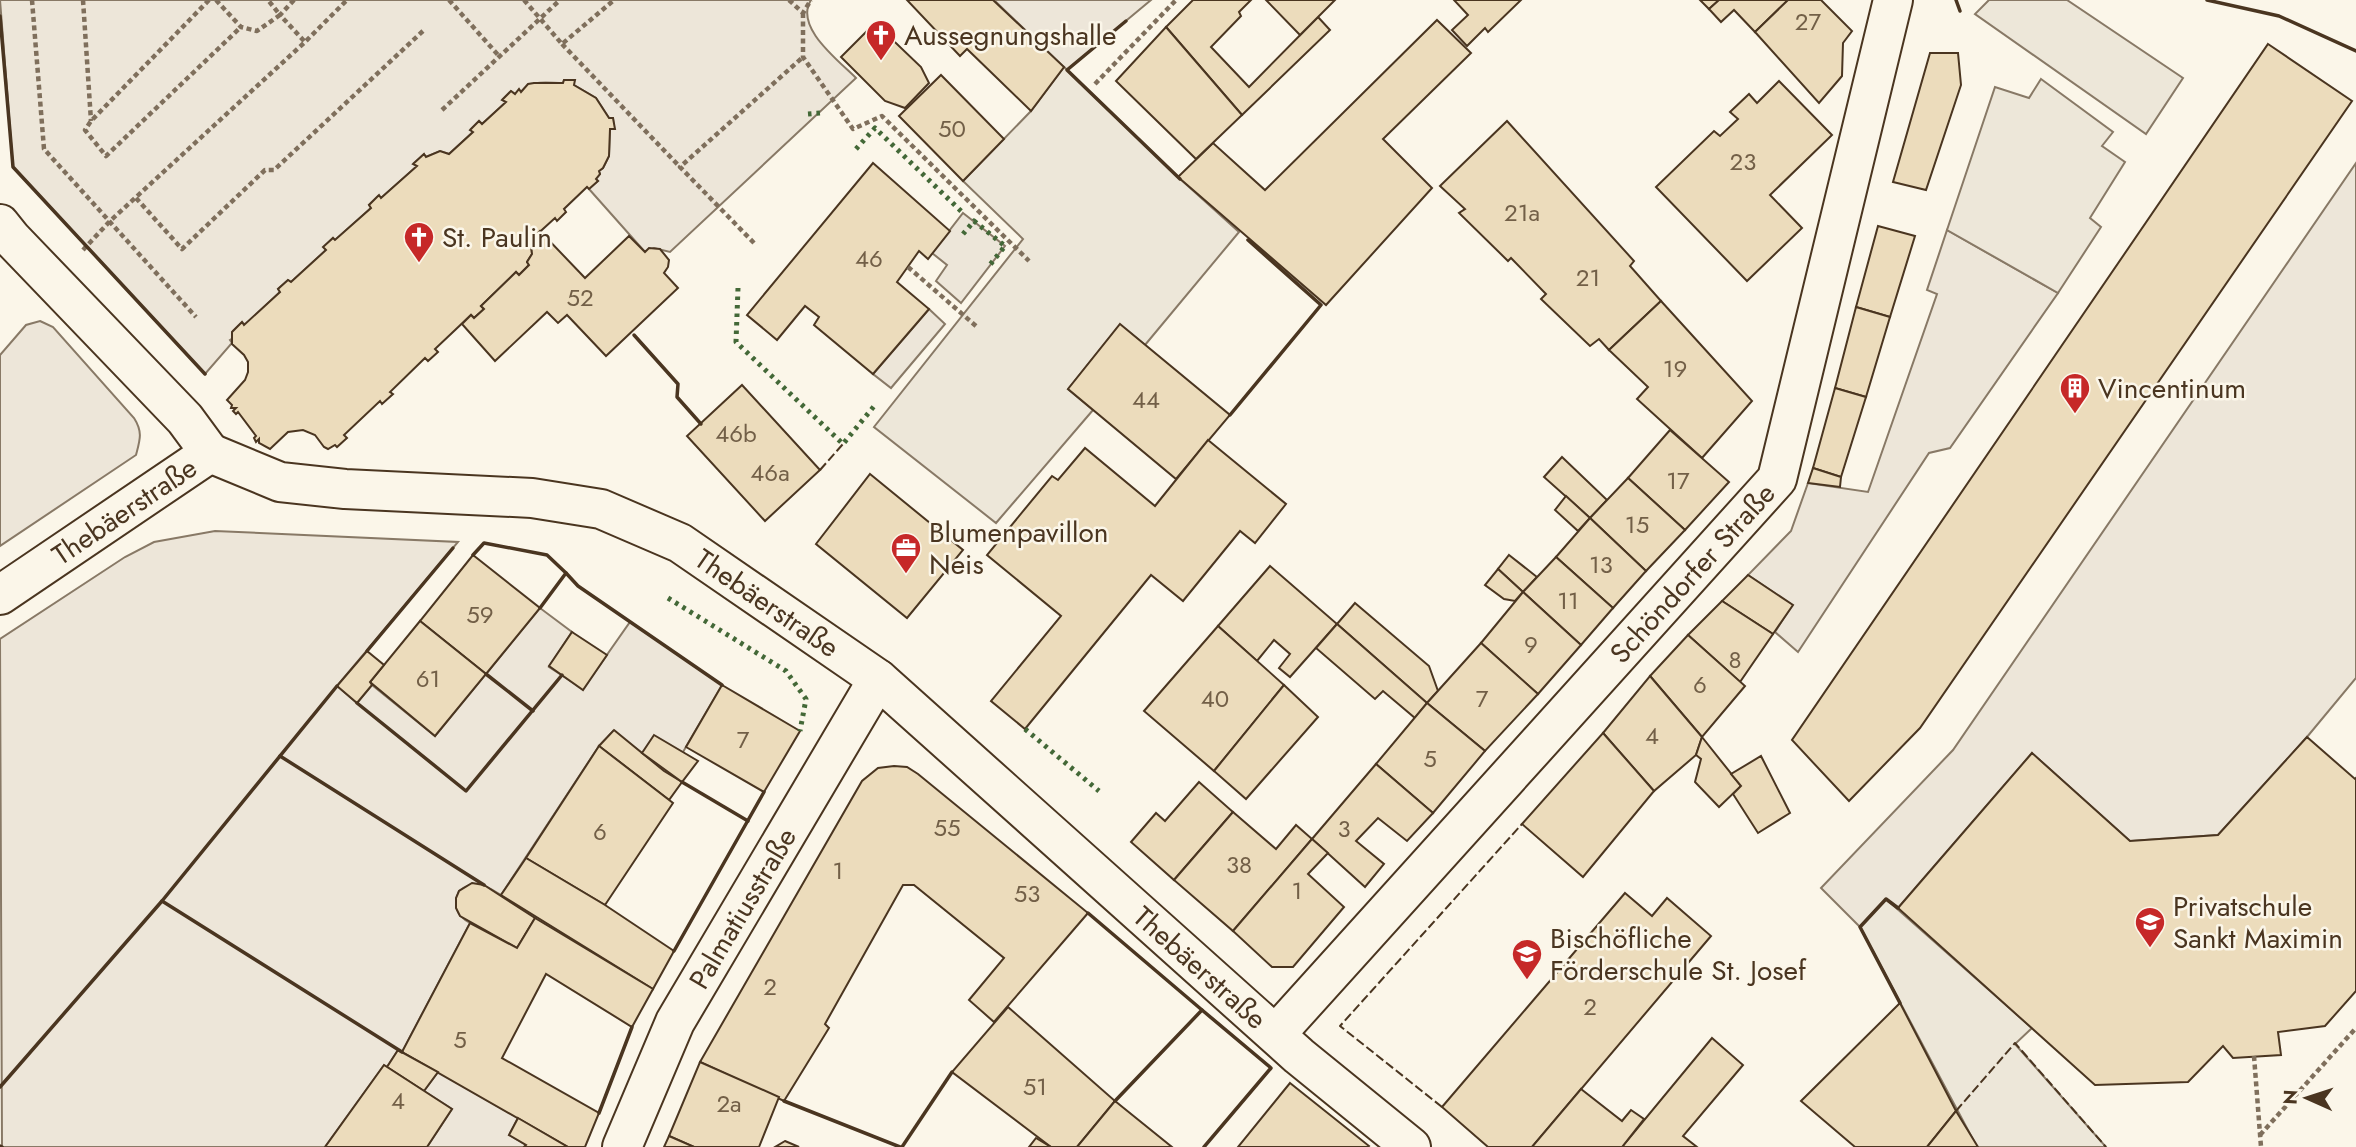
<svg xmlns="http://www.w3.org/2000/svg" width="2356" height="1147" font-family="Jost,sans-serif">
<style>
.green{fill:#ede6d9;stroke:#887966;stroke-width:2}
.parking{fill:#ede7d9;stroke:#887966;stroke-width:2}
.building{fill:#ecdcbc;stroke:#4a3520;stroke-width:2}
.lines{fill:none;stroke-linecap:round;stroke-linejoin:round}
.minor-casing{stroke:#4a3520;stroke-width:42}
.path{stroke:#7f6f5c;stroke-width:4.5;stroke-dasharray:5 3.5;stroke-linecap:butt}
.minor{stroke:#fbf6e9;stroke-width:38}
.hedge{stroke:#436837;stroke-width:5;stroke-dasharray:3.5 5;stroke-linecap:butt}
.fence{stroke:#4a3520;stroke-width:2;stroke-dasharray:9 3.5;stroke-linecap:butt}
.wall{stroke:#4a3520;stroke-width:3.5}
.labels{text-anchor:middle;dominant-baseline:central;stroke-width:5;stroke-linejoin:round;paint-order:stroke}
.number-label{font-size:24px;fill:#725f47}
.poi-label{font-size:28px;fill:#4a3520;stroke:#fbf6e9;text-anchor:start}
.street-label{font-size:28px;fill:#4a3520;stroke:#fbf6e9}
</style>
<rect width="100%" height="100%" fill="#fbf6e9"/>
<g class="green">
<path d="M0,0H811C794,27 838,60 856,78L670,252L654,248L645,252L589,189L598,181L596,179L600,174L599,171L603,168L609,156L610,129L614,128L613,118H609L596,98L574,85V80H564L563,83C547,83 531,79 521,92L519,90L515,94L511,91L503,99L506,102L482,124L479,121L471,129L473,132L449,154L440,151L426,157L424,154L414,163L417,166L381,198L378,196L369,205L371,208L335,240L333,238L324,247L326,250L291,282L288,280L278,289L280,292L245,325L242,322L233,331V338L230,340L232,343L205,374L13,167Z"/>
<polygon points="994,0 1151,0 1067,70"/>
<polygon points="2356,163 2356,678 2307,737 2218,835 2130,841 2032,753 1898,908 1886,899 1860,927 1821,888 1953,750"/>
<polygon points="963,213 1005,246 961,303 936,281 947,265 932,253"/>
<polygon points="1947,230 2058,293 1950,448 1929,453 1798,652 1775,632 1792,605 1748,575 1791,531 1808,483 1868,492 1937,294 1927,290"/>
<polygon points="929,309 945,324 891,388 873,374"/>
<path d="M40,321L53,327L134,418C143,432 140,440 136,455L0,546V355L26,325Z"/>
<path d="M215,531L458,542L337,686L357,703L372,685L435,736L540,608L572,632L549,667L583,689L630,622L722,685L683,752L642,753L613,731L599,746L501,895C486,886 475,878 459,891C453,906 456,915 470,923L402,1052L398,1050L387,1067L384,1065L325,1147H2L0,639L125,557L154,542Z"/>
<polygon points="438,1072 518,1118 509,1135 526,1145 524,1147 427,1147 452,1109 424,1091"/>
</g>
<g class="parking">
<polygon points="1989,0 2067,0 2183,78 2146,134 1975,14"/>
<polygon points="1064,67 1178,177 1239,232 1145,345 1120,325 1068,389 1093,410 996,523 874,427 1023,239 963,181 1031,111"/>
<polygon points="2041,79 2113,132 2102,146 2125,162 2090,218 2101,227 2058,293 1947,230 1995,87 2029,98"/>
<polygon points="1886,899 2032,1028 2015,1044 2106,1147 1977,1147 1860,927"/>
</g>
<g class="building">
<polygon points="907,0 993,0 1064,67 1031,111 967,49 960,56"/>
<polygon points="1193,0 1251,0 1239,12 1241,16 1211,47 1249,87 1318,17 1330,30 1242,115 1166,27"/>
<polygon points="1266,0 1335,0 1300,35"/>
<polygon points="1454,0 1521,0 1488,32 1485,28 1467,46 1452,30 1468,15"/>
<polygon points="1700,0 1719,0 1709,9"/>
<polygon points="1719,0 1788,0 1755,32 1734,10 1721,22 1709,9"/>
<polygon points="1788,0 1821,0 1852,31 1843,43 1842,76 1819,103 1755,32"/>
<polygon points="1437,20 1471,53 1383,139 1432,188 1326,305 1178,177 1213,143 1265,190"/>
<polygon points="875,23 921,67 929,83 905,108 885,101 841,57"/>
<polygon points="1166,27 1242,115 1196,159 1116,81"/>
<polygon points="2268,44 2352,101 1920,728 1849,801 1792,740"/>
<polygon points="1930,53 1958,53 1961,85 1926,190 1893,182"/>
<polygon points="941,75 1004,139 963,181 899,116"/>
<polygon points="564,80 575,80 574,85 596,98 609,118 613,118 615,129 610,129 609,156 603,168 599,171 600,174 596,179 598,181 589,189 587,187 564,209 566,212 557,221 555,218 532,239 534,242 531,244 532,254 527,262 529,265 519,275 516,272 481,306 484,309 474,318 471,315 435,349 438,352 428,361 425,358 390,392 393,394 382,404 380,401 344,435 347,438 337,447 335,445 328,449 324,447 315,435 303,430 288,432 270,449 259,443 259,439 256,442 254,438 256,436 238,412 236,414 233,411 236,408 231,408 232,405 227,400 245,380 248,372 248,362 244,355 232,344 232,332 242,322 244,325 280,292 278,289 288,280 291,282 326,250 323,247 333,238 335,240 371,208 369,205 379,195 381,198 417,166 413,164 424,154 426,157 440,151 449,154 473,132 470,130 479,121 482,124 506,102 502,100 511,91 515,94 519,89 521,92 528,84 534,83 563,83"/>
<polygon points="1779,81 1832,135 1770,195 1802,228 1747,281 1656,187 1714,131 1720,136 1738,119 1730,112 1749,94 1757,103"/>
<polygon points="1507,121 1634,261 1630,266 1661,301 1609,350 1599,339 1590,346 1541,299 1546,294 1511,258 1508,261 1459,213 1465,209 1440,186"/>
<polygon points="873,163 950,231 928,259 919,251 897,282 929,309 873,374 814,325 819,317 805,306 777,340 747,315"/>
<polygon points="1878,226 1915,236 1890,317 1856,307"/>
<polygon points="540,231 585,278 629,236 645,252 649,248 660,249 669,260 668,267 664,273 678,288 606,356 567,315 558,323 547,312 495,361 462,324 471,315 474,318 484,309 481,306 516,272 519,275 529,265 527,262 532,254 531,244 534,242 532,239"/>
<polygon points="1661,301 1752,401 1702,458 1637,399 1648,387 1609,350"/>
<polygon points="1856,307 1890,317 1866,397 1835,388"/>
<polygon points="1120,324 1230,415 1176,479 1068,389"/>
<polygon points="742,385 820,470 765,521 687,436"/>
<polygon points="1835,388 1866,397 1841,477 1813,468"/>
<polygon points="1670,430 1729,482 1685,530 1628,478"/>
<polygon points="1208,440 1286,504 1255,543 1240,531 1183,601 1151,575 1025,729 991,701 1061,616 987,555 1052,476 1058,480 1085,448 1155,506"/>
<polygon points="1562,457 1607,500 1590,518 1544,477"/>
<polygon points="1813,468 1841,477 1840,487 1808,483"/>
<polygon points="870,474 963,550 907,618 816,544"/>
<polygon points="1628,478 1685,530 1646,571 1590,518"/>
<polygon points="1566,496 1590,518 1578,531 1555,510"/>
<polygon points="1590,518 1646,571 1613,608 1556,557"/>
<polygon points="473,555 540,608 486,674 420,621"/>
<polygon points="1509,555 1537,577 1523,592 1498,569"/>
<polygon points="1556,557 1613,608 1581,645 1523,592"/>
<polygon points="1270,566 1337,624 1290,677 1279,668 1290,654 1274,640 1257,661 1218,626"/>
<polygon points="1498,569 1523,592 1515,601 1504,599 1485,585"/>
<polygon points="1748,575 1793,605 1773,634 1722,601"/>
<polygon points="1523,592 1581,645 1538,694 1481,643"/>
<polygon points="1722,601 1773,634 1740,682 1688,635"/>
<polygon points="1355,603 1429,666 1438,691 1427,703 1337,624"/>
<polygon points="420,621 486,674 435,736 370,682"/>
<polygon points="1337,624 1427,703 1415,718 1383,691 1375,699 1316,648"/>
<polygon points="1218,626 1284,685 1214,771 1144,711"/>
<polygon points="572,632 607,655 583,690 549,666"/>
<polygon points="1688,635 1745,686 1702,737 1650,676"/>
<polygon points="1481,643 1538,694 1485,751 1427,703"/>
<polygon points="367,651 384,665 370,682 372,685 357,703 337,686"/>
<polygon points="1650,676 1702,737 1696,755 1654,791 1603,733"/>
<polygon points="722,685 800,731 764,792 686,747"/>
<polygon points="1284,685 1318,717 1246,799 1214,771"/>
<polygon points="1427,703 1485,751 1433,813 1376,764"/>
<polygon points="614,730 664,771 682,782 669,800 599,746"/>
<polygon points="1603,733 1654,791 1583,877 1522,824"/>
<polygon points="654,735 698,761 682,782 642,753"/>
<polygon points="1702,737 1741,786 1719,807 1695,782 1701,759 1696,755"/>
<polygon points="2307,737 2355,779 2356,778 2356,991 2325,1026 2278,1032 2281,1055 2233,1058 2223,1046 2188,1082 2095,1085 1898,908 2032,753 2130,841 2218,835"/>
<polygon points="599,746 673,803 605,905 526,858"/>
<polygon points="1761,756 1790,813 1758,833 1733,794 1741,786 1731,774"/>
<polygon points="1376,764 1433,813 1407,841 1378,818 1356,841 1384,864 1365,887 1312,839"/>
<polygon points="894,766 907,767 918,774 1088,913 994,1022 969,1000 1004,958 914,885 903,885 825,1024 829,1028 784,1101 700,1062 862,781 878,768"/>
<polygon points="1199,782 1233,812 1174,880 1131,842 1156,813 1165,821"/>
<polygon points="1233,812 1276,849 1296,825 1312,839 1233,931 1174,880"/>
<polygon points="1312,839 1328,853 1308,874 1344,907 1293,967 1272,967 1233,931"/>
<polygon points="526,858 605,905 674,951 653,989 501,895"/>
<polygon points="472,883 484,885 535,918 517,948 460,916 456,908 456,898 459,891"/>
<polygon points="1625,893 1652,916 1667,898 1711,936 1532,1147 1488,1147 1442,1107"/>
<polygon points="535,918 653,989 632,1027 546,974 502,1058 599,1113 585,1147 568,1147 402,1052 470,923 517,948"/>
<polygon points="1900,1003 1956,1111 1927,1147 1855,1147 1801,1101"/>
<polygon points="1008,1007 1115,1101 1077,1147 1051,1147 952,1072"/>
<polygon points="1712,1038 1743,1065 1683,1136 1697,1147 1622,1147"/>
<polygon points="398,1050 438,1072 424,1091 387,1067"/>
<polygon points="700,1062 779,1097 759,1147 694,1147 669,1136"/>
<polygon points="384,1065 452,1109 427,1147 325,1147"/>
<polygon points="1290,1083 1369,1146 1368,1147 1238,1147"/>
<polygon points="1581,1089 1622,1121 1631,1110 1644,1119 1622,1147 1532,1147"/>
<polygon points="1115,1101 1172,1147 1077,1147"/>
<polygon points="1956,1111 1978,1147 1927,1147"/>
<polygon points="518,1118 568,1147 524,1147 526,1145 509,1135"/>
<polygon points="669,1136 694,1147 664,1147"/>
<polygon points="1036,1138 1051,1147 1029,1147"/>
<polygon points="785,1141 799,1147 775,1147"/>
</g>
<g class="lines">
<g class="minor-casing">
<g id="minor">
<polyline points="0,224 12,239 185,419 210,453"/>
<path id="s1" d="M210,453L280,482L345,489L532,498L601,509L680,543L878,679L1299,1056L1411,1147"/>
<path id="s2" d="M0,595L210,453"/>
<path id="s3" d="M1276,1034L1777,479L1893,0"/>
<path id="s4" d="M622,1147L675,1022L878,679"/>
</g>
</g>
<g class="path">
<polyline points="32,0 44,149 196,317"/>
<polyline points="83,0 91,121"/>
<polyline points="209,0 91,121 85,130 106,156 241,27"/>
<polyline points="216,0 241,27 257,31 280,15 268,0"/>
<polyline points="294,0 280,15 305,42"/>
<polyline points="449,0 499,56"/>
<polyline points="524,0 562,44 614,0"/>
<polyline points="789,0 803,13 811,0"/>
<polyline points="803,13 803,57 853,129 882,116 1029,261"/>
<polyline points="562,44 680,167"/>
<polyline points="1095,84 1176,0"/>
<polyline points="442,110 560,0"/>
<polyline points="136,198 182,249 265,170 274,170 424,30"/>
<polyline points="754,243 680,167 803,57"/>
<polyline points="83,250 110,221 305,42 347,0"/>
<polyline points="908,267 976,326"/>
<polyline points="2254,1056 2261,1147"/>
<polyline points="2260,1135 2356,1028"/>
</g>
<use href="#minor" class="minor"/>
<g class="hedge">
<polyline points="808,114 820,113"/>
<polyline points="856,149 875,128 963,213"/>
<polyline points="963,234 974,221 1005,246 989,266"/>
<polyline points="738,288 736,342 843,444 875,405"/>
<polyline points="668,598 786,671 806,699 800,731"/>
<polyline points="1025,729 1099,791"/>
</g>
<g class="fence">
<polyline points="820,470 843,444"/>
<polyline points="1442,1107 1340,1026 1522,824"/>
<polyline points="1956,1111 2015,1043 2106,1147"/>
</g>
<g class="wall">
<polyline points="1956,0 1960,11"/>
<polyline points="2207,0 2279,16 2356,51"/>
<polyline points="0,16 13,167 205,374"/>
<polyline points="1126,21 1067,70 1180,179"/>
<polyline points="634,335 678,384 677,397 701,424"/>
<polyline points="1230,415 1321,305 1248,240"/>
<polyline points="473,555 484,543 547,555 566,573 540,608"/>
<polyline points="566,573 578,586 722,685"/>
<polyline points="367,651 453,548"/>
<polyline points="486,674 533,711"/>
<polyline points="357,703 466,791 562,675"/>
<polyline points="280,756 484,885"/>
<polyline points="682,782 748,821"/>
<polyline points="162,901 402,1052"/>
<polyline points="1898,908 1886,899 1860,927 1900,1003"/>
<polyline points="1088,913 1202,1010 1115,1101"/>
<polyline points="674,951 764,792"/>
<polyline points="1202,1010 1271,1068 1204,1147"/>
<polyline points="0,1087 162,901 337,686"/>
<polyline points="784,1101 900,1147"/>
<polyline points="599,1113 632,1027"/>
<polyline points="0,1146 2,1147"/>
<polyline points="902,1147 952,1072"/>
</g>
</g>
<defs>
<g id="church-pin" transform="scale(1.575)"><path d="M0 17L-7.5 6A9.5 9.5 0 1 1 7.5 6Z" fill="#c62828" stroke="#fbf6e9"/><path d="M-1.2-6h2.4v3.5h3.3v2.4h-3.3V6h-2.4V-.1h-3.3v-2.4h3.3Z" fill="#fff"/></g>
<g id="building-pin" transform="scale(1.575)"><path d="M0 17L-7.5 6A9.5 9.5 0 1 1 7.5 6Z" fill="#c62828" stroke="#fbf6e9"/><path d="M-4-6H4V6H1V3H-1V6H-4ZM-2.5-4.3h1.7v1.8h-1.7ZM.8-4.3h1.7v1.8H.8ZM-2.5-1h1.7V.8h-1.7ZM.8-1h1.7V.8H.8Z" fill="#fff"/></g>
<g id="office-pin" transform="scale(1.575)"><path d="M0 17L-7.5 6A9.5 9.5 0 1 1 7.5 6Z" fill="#c62828" stroke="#fbf6e9"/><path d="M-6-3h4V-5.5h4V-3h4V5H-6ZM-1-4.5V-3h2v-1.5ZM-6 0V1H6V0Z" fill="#fff"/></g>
<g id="school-pin" transform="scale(1.575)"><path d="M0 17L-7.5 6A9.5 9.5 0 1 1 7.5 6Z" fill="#c62828" stroke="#fbf6e9"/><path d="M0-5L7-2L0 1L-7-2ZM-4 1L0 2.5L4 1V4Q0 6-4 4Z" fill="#fff"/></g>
</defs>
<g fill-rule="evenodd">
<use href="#church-pin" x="881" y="35"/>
<use href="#church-pin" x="419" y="237"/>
<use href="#building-pin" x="2075" y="388"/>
<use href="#office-pin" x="906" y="548"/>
<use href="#school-pin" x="2150" y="922"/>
<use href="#school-pin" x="1527" y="954"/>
</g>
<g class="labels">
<g class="number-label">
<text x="1808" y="21">27</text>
<text x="952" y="128">50</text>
<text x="1743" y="161">23</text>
<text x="1522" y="212">21a</text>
<text x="869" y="258">46</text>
<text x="1588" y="277">21</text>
<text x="580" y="297">52</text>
<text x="1675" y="368">19</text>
<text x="1146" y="399">44</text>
<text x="736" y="433">46b</text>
<text x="770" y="472">46a</text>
<text x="1678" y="480">17</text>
<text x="1637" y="524">15</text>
<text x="1601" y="564">13</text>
<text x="1568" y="600">11</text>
<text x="480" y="614">59</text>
<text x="1531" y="644">9</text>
<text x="1735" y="659">8</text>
<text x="428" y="678">61</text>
<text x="1700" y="684">6</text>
<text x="1215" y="698">40</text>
<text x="1482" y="698">7</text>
<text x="1652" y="735">4</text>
<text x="743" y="739">7</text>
<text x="1430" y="758">5</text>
<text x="947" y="827">55</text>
<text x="1344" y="828">3</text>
<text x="600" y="831">6</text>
<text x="1239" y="864">38</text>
<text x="838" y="870">1</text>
<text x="1297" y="890">1</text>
<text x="1027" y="893">53</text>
<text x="770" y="986">2</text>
<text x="1590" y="1006">2</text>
<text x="460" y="1039">5</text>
<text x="1035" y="1086">51</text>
<text x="398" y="1100">4</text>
<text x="729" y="1103">2a</text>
</g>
<g class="poi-label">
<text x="904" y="35">Aussegnungshalle</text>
<text x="442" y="237">St. Paulin</text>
<text x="2098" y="388">Vincentinum</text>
<text x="929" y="532">Blumenpavillon<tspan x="929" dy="32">Neis</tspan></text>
<text x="2173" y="906">Privatschule<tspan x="2173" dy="32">Sankt Maximin</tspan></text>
<text x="1550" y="938">Bischöfliche<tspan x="1550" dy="32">Förderschule St. Josef</tspan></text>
</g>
<g class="street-label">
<text stroke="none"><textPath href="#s2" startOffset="150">Thebäerstraße</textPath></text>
<text stroke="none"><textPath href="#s3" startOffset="621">Schöndorfer Straße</textPath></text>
<text stroke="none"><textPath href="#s1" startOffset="590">Thebäerstraße</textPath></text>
<text stroke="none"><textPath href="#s4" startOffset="268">Palmatiusstraße</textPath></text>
<text stroke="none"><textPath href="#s1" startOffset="1157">Thebäerstraße</textPath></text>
</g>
</g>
<g transform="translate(2307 1098) rotate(273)" stroke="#fbf6e9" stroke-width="5" paint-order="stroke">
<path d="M0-5L12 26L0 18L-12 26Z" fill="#4a3520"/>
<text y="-10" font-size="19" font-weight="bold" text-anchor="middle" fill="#4a3520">N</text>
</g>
</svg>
